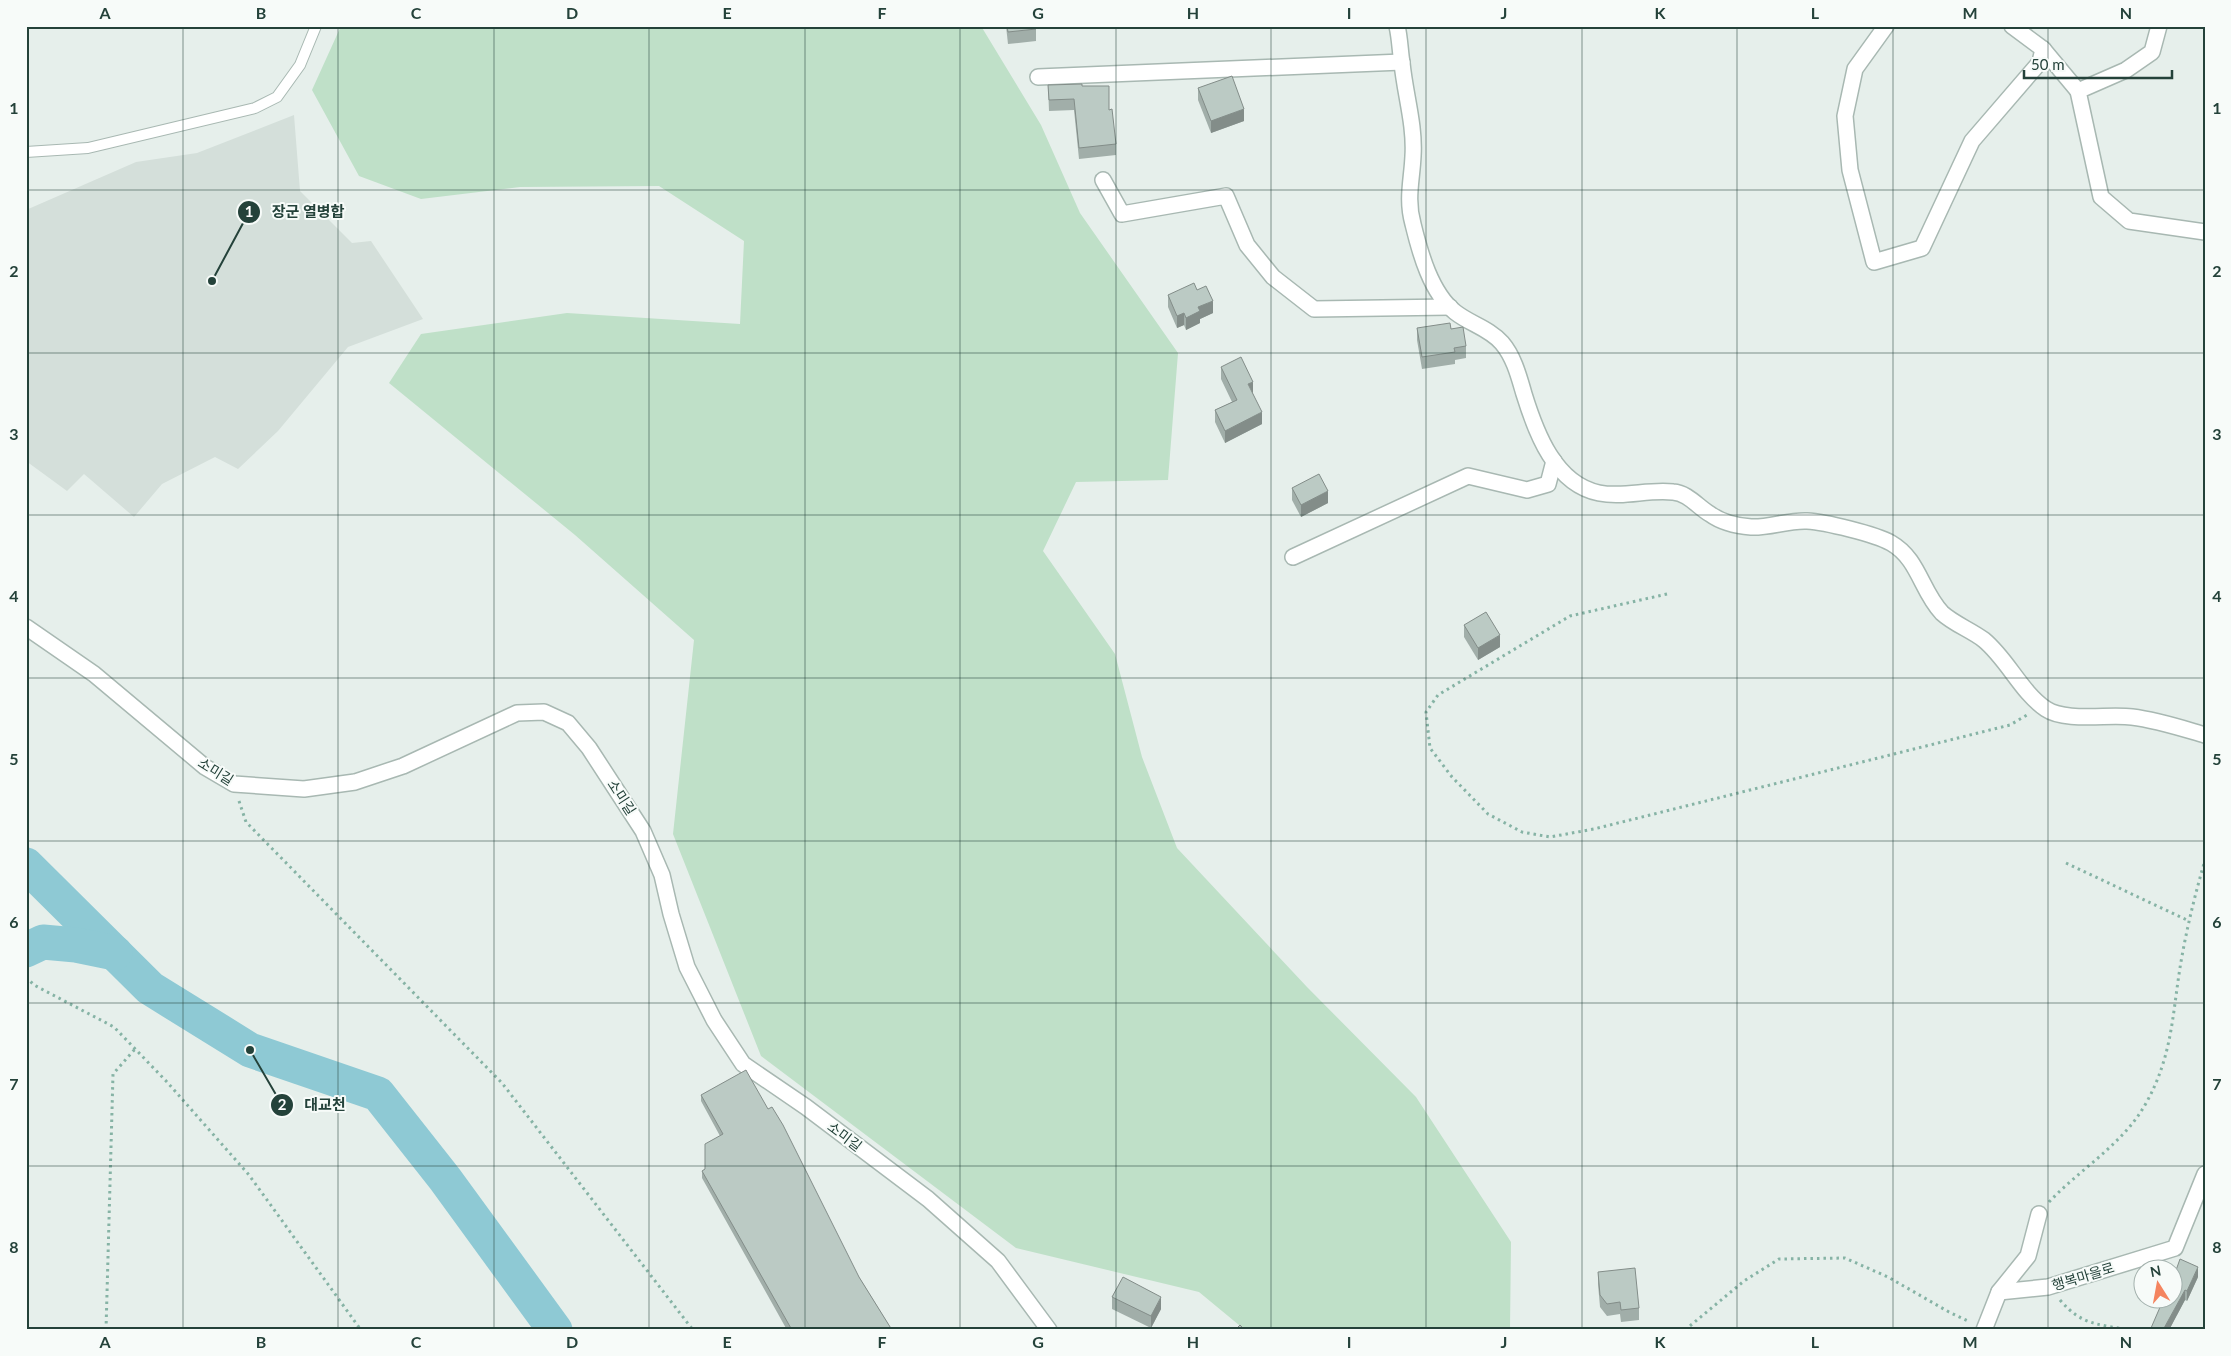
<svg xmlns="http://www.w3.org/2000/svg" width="2231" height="1356" font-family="Lato,'Noto Sans KR',sans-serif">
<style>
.built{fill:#d4dfda}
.green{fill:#bfe0c8}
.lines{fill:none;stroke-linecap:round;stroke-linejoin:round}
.river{stroke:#8ec9d4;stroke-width:35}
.lane-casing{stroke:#a8b8b2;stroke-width:12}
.street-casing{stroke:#a8b8b2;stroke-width:18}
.path{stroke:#86b3a5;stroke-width:3;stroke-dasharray:2.5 4;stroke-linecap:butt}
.lane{stroke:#fff;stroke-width:10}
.street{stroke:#fff;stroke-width:15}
.wall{fill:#a1aea9}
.shaded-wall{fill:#838d89}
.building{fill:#bbcac4;stroke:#838d89}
.grid{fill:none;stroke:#24423a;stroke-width:1;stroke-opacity:0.55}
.labels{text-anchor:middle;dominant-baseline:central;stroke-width:4;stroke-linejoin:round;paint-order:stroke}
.street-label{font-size:14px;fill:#24423a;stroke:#f7fbf9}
.leader{fill:none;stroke:#24423a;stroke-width:2}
.callout-dot{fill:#24423a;stroke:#f7fbf9;stroke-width:2}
.mark-label{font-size:15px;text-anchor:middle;font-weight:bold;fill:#fff}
.callout-label{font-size:15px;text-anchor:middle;font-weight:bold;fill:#24423a;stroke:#f7fbf9;stroke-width:4;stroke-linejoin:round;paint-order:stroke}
.neatline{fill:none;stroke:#24423a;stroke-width:2}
.grid-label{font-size:16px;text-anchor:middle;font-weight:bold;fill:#24423a}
</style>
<rect width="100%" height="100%" fill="#e6efeb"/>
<polygon class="built" points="294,115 300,191 352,243 371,241 423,319 348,347 278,431 238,469 215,457 162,484 134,517 84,474 67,491 26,461 26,210 136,162 197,153"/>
<polygon class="green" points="341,26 981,26 1041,125 1080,213 1178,353 1168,480 1076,482 1043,551 1115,654 1142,757 1177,848 1307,987 1416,1097 1511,1242 1510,1330 1245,1330 1199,1292 1016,1248 761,1056 673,834 694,640 575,535 389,383 421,334 567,313 740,324 744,241 659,186 520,187 421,199 359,176 312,90"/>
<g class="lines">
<g class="river">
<polyline points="26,865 150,988 250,1050 378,1094 445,1179 555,1330"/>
<polyline points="26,950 43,942 76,945 115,953"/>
</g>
<g class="lane-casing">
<polyline id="lane" points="26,152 88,148 255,108 277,97 300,65 316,26"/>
</g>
<g class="street-casing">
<g id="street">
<path d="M1397,26C1400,39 1400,51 1402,63C1405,94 1415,125 1413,156C1412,180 1406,199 1413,224C1420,253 1431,293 1455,312C1470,324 1489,328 1502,343C1514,357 1519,377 1524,394C1536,433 1555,484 1599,493C1624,498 1648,489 1673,492C1688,493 1698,507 1710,514C1721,522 1737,526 1751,527C1769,528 1788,520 1807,521C1825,522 1875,534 1891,543C1919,559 1921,591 1942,613C1954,624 1971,630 1984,640C2008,660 2021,692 2046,709C2065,722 2109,714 2132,717C2157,720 2181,728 2205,735"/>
<polyline points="1886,26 1855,69 1845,116 1850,170 1874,262 1922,248 1972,141 2040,62 2043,49 2012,26"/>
<polyline points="2159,26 2152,52 2126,70 2078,91 2101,197 2129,221 2205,232"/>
<polyline points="2043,49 2078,91"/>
<polyline points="1038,77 1402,62"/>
<polyline points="1103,180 1122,214 1226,196 1247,245 1273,277 1314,309 1450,307"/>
<polyline points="1293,557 1468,476 1527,490 1548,484 1554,461"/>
<polyline points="26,627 94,674 205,767 234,784 304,789 355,782 403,766 517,713 544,712 568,723 589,748 643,831 662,875 671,914 687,967 714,1020 743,1064 806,1107 928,1199 998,1261 1049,1330"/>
<polyline points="1999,1292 2048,1287 2175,1248 2205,1174"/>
<polyline points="1984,1330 1999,1292 2028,1256 2039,1214"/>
</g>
</g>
<g class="path">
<polyline points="1667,594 1570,616 1438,695 1426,712 1430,748 1452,777 1488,814 1522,832 1550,837 1594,829 2010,725 2027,715"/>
<polyline points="239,801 246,822 502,1083 693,1330"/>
<polyline points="2066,863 2189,921"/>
<polyline points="26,977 34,985 114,1027 167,1082 249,1175 361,1330"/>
<path d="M2049,1202C2080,1169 2122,1145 2145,1105C2174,1054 2172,1011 2182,956C2188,923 2196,891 2205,860"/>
<path d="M2060,1300C2082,1326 2099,1324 2129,1330"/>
<polyline points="106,1330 113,1074 135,1049"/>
<polyline points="1685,1330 1744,1281 1779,1259 1845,1258 1888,1277 1949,1312 1970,1322"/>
</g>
<use href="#lane" class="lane"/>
<use href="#street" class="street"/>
</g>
<g class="wall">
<polygon points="1006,26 1036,26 1036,41 1008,44"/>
<polygon points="1048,85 1082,86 1109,110 1116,144 1116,155 1079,159 1074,110 1049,111"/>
<polygon points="1198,88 1244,121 1211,133 1198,100"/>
<polygon points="1197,290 1213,313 1200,319 1200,323 1186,330 1184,325 1177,328 1168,307 1168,295"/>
<polygon points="1417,328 1451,329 1466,346 1466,358 1455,360 1455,364 1422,369 1417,340"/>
<polygon points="1221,367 1253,394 1262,424 1225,443 1215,422 1215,410 1232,402 1221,379"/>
<polygon points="1292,488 1328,503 1301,517 1292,500"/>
<polygon points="1464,625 1500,647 1478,660 1464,637"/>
<polygon points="701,1095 859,1277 892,1330 787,1330 702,1178 702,1171 705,1169 720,1136 701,1101"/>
<polygon points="1598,1272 1639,1308 1639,1320 1621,1322 1620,1314 1607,1316 1600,1307 1598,1284"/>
<polygon points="2198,1277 2187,1301 2185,1300 2169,1330 2151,1330 2164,1298"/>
<polygon points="1112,1297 1161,1309 1151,1328 1112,1309"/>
</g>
<g class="shaded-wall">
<polygon points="1244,109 1244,121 1211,133 1211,121"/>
<polygon points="1213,301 1213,313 1200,319 1200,323 1186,330 1186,318 1198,307"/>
<polygon points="1184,313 1184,325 1177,328 1177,316"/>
<polygon points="1253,382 1253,394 1248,384"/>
<polygon points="1262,412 1262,424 1225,443 1225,431"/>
<polygon points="1328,491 1328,503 1301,517 1301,505"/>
<polygon points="1500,635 1500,647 1478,660 1478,648"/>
<polygon points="2198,1267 2198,1277 2187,1301 2187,1291"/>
<polygon points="2185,1290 2185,1300 2169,1330 2163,1330"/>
<polygon points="1161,1297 1161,1309 1151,1328 1151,1316"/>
</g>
<g class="building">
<polygon points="1007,26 1036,26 1036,29 1008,32"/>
<polygon points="1232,76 1244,109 1211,121 1198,88"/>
<polygon points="1082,84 1082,86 1109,86 1109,110 1112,109 1116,144 1079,148 1074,99 1049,100 1048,85"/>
<polygon points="1194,283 1197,290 1206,286 1213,301 1198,307 1200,311 1186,318 1184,313 1177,316 1168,295"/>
<polygon points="1450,323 1451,329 1463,327 1466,346 1454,348 1455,352 1422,357 1417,328"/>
<polygon points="1241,357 1253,382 1248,384 1262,412 1225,431 1215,410 1237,400 1221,367"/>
<polygon points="1319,474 1328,491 1301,505 1292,488"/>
<polygon points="1486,612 1500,635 1478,648 1464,625"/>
<polygon points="746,1070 747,1072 768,1109 772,1107 783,1125 859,1277 892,1330 792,1330 788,1323 702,1171 705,1169 705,1144 723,1134 701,1095"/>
<polygon points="2180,1259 2198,1267 2187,1291 2185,1290 2163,1330 2154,1330 2151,1328 2164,1298 2174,1298 2174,1276"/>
<polygon points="1635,1268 1639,1308 1621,1310 1620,1302 1607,1304 1600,1295 1598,1272"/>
<polygon points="1123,1277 1161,1297 1151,1316 1112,1297"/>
<polygon points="1240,1325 1245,1330 1235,1330"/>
</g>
<path class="grid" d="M183,26V1330M338,26V1330M494,26V1330M649,26V1330M805,26V1330M960,26V1330M1116,26V1330M1271,26V1330M1426,26V1330M1582,26V1330M1737,26V1330M1893,26V1330M2048,26V1330M26,190H2205M26,353H2205M26,515H2205M26,678H2205M26,841H2205M26,1003H2205M26,1166H2205"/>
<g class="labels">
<g class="street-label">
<text transform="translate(216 771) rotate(32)">소미길</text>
<text transform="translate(622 797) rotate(57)">소미길</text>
<text transform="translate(845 1136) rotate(37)">소미길</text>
<text transform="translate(2083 1276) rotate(-17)">행복마을로</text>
</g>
</g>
<path class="leader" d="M212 281L249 212M250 1050L282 1105"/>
<g class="callout-dot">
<circle cx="212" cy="281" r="5"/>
<circle cx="250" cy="1050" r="5"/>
<circle cx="249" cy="212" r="12"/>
<circle cx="282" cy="1105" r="12"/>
</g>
<g class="mark-label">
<text x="249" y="217">1</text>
<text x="282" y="1110">2</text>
</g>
<g class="callout-label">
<text x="308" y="217">장군 열병합</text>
<text x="325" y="1110">대교천</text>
</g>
<rect width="2231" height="1356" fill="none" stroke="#f7fbf9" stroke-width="55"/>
<g transform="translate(2158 1284) rotate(349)"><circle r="24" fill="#f7fbf9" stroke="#a3b1ad"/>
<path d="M0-4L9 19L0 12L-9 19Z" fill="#f4845f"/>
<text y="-8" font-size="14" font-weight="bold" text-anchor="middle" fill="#24423a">N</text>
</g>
<path d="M2024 70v8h148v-8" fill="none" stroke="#24423a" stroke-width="2.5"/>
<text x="2031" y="70" font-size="15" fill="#24423a" stroke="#f7fbf9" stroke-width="4" paint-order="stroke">50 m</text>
<rect x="28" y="28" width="2176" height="1300" class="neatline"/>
<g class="grid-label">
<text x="105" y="19">A</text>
<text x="261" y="19">B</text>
<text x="416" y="19">C</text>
<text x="572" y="19">D</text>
<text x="727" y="19">E</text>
<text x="882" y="19">F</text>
<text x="1038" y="19">G</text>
<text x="1193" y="19">H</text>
<text x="1349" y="19">I</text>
<text x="1504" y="19">J</text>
<text x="1660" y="19">K</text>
<text x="1815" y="19">L</text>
<text x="1970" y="19">M</text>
<text x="2126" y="19">N</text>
<text x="14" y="114">1</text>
<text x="2217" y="114">1</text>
<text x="14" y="277">2</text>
<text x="2217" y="277">2</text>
<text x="14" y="440">3</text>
<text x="2217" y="440">3</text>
<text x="14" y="602">4</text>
<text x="2217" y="602">4</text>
<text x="14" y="765">5</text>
<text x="2217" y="765">5</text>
<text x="14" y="928">6</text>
<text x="2217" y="928">6</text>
<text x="14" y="1090">7</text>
<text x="2217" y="1090">7</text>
<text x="14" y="1253">8</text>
<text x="2217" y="1253">8</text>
<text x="105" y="1348">A</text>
<text x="261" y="1348">B</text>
<text x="416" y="1348">C</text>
<text x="572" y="1348">D</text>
<text x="727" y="1348">E</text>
<text x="882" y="1348">F</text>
<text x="1038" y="1348">G</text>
<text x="1193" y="1348">H</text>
<text x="1349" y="1348">I</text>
<text x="1504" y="1348">J</text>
<text x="1660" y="1348">K</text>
<text x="1815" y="1348">L</text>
<text x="1970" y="1348">M</text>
<text x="2126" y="1348">N</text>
</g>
</svg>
